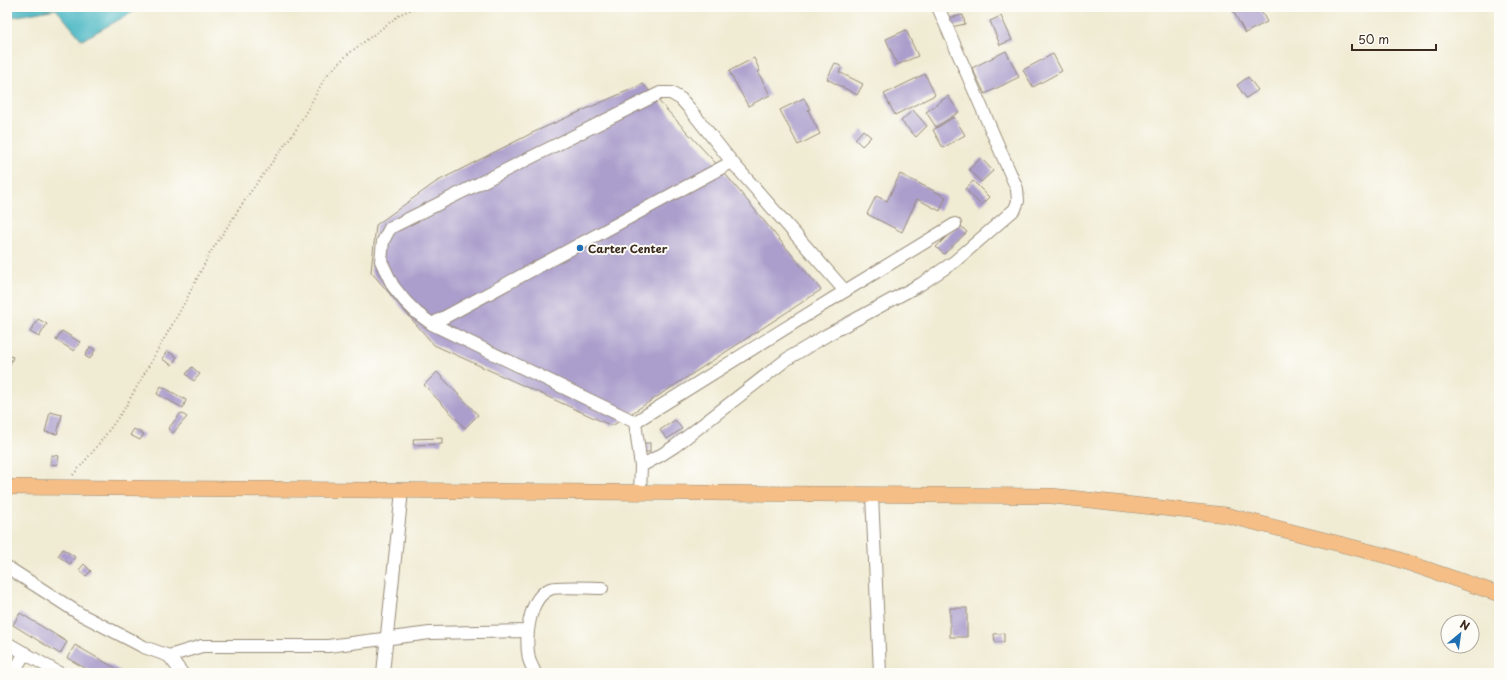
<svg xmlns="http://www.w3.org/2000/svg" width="1506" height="680" font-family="'Playpen Sans',sans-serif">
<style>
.water{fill:#4bb8c4;stroke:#437171}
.building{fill:#ab9ecc}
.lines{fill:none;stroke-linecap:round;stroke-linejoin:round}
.minor-casing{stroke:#968a78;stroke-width:14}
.major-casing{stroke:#968a78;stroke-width:16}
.path{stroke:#968a78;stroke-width:2;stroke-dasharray:1 3;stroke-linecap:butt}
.minor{stroke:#fff;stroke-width:12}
.major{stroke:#f5be86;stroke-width:15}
.poi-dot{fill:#1f6fb2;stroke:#fdfcf7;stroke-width:1.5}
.labels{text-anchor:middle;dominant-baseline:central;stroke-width:4;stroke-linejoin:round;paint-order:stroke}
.poi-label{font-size:11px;font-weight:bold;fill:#3b2a1e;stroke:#fdfcf7;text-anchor:start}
</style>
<rect width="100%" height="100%" fill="#fdfcf7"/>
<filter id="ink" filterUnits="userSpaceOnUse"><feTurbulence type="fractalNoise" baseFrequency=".025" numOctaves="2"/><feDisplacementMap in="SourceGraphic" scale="8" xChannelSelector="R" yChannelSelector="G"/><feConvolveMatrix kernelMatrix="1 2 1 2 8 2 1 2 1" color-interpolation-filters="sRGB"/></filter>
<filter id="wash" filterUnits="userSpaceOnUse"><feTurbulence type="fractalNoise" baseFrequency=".012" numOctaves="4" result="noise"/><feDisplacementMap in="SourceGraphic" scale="16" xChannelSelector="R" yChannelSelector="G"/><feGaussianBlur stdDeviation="0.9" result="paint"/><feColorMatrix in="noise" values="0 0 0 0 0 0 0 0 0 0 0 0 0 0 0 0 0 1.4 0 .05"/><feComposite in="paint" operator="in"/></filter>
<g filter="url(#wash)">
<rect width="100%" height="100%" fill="#f0ebd3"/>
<polygon class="water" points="7,7 142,7 82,40 56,9 7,18"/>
<g id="blocks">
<g class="building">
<polygon points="1231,7 1259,7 1267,22 1245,33"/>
<polygon points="963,15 965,24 951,27 949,18"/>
<polygon points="1001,16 1012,40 1000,45 990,21"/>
<polygon points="906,30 918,56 897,65 886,39"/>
<polygon points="1006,51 1019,77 985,94 972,68"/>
<polygon points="1053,54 1062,71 1033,87 1023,70"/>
<polygon points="754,58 760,71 758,72 770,95 748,106 729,71"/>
<polygon points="835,63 842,67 839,72 863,84 857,95 827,79"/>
<polygon points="925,74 935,95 895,115 884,94"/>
<polygon points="1248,77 1258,90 1246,98 1237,85"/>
<polygon points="643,84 722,170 821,290 612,426 434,345 371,272 376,225 436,182 534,132"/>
<polygon points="948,96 959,112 936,127 926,112"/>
<polygon points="804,98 810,109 808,110 820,134 798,145 780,110"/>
<polygon points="913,110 927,126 916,137 901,121"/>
<polygon points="954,117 965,135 943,148 933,130"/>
<polygon points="863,130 871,137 862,146 855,139"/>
<polygon points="981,158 993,171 981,182 969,169"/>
<polygon points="900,174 946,197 940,211 917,199 902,232 867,214 876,196 887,201"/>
<polygon points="973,181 989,197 981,205 965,189"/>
<polygon points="959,224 967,232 944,254 936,247"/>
<polygon points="38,319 47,324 39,337 30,332"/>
<polygon points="62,331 80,342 74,351 56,340"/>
<polygon points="90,347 95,350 90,359 85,356"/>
<polygon points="167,351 177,357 172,365 162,359"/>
<polygon points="7,355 13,357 7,372"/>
<polygon points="192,367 200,374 194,381 186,374"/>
<polygon points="437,372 478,415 465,428 424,385"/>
<polygon points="161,386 186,400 183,408 157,394"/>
<polygon points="7,412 12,414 7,425"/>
<polygon points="50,412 62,415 57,434 45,432"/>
<polygon points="181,413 187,417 173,433 168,429"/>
<polygon points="675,420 682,429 667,439 660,430"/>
<polygon points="134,429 144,434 140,440 130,435"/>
<polygon points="442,438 442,444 414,445 413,439"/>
<rect x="643" y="443" width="7" height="9"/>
<polygon points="52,455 59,456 57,465 50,464"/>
<polygon points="63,549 75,557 70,564 58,556"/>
<polygon points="84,564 91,571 86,576 79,570"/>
<rect x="950" y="608" width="17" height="29"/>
<polygon points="20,613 67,642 60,654 13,625"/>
<polygon points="1004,633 1004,642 995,642 994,634"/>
<polygon points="75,645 124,673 94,673 67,658"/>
</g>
</g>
</g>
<g filter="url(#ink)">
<use href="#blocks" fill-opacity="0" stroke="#968a78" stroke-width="1"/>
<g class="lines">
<g class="minor-casing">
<g id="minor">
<polyline points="432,324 732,162"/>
<polyline points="635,422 845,291 955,224"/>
<polyline points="641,466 635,422 432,324 417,313 405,301 393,286 381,261 383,241 390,228 660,93 671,93 681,99 689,108 732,162 845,291"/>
<polyline points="640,493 641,466 661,455 675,446 787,359 827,335 921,284 954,262 1015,209 1018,201 1017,189 938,7"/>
<polyline points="872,495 880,673"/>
<polyline points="7,567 80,614 144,647 169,656 182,673"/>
<polyline points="7,643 59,673"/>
<polyline points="169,656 202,646 328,646 430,633 527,631"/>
<polyline points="13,673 25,653"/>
<polyline points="383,673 402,491"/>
<path d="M535,673C533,668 530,663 529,659C525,639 528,598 550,589C556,586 593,588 602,588"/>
</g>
</g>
<g class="major-casing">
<polyline id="major" points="7,487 1052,496 1226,515 1391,557 1499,594"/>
</g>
<polyline class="path" points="73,475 95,449 123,411 184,304 210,253 249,194 297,128 326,76 348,54 401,14 416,7"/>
<use href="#minor" class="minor"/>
<use href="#major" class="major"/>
</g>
</g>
<circle class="poi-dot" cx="580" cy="248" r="4"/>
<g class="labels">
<g class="poi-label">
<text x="588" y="248">Carter Center</text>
</g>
</g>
<rect width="1506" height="680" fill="none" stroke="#fdfcf7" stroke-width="24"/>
<g transform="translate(1460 634) rotate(29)"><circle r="19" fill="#fdfcf7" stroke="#afa8a0"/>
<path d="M0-3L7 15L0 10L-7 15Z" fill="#1f6fb2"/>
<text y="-6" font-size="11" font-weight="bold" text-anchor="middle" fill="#3b2a1e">N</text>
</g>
<path d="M1352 44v6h84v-6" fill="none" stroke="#3b2a1e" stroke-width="2"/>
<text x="1358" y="44" font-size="12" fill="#3b2a1e" stroke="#fdfcf7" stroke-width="3" paint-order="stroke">50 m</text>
</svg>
